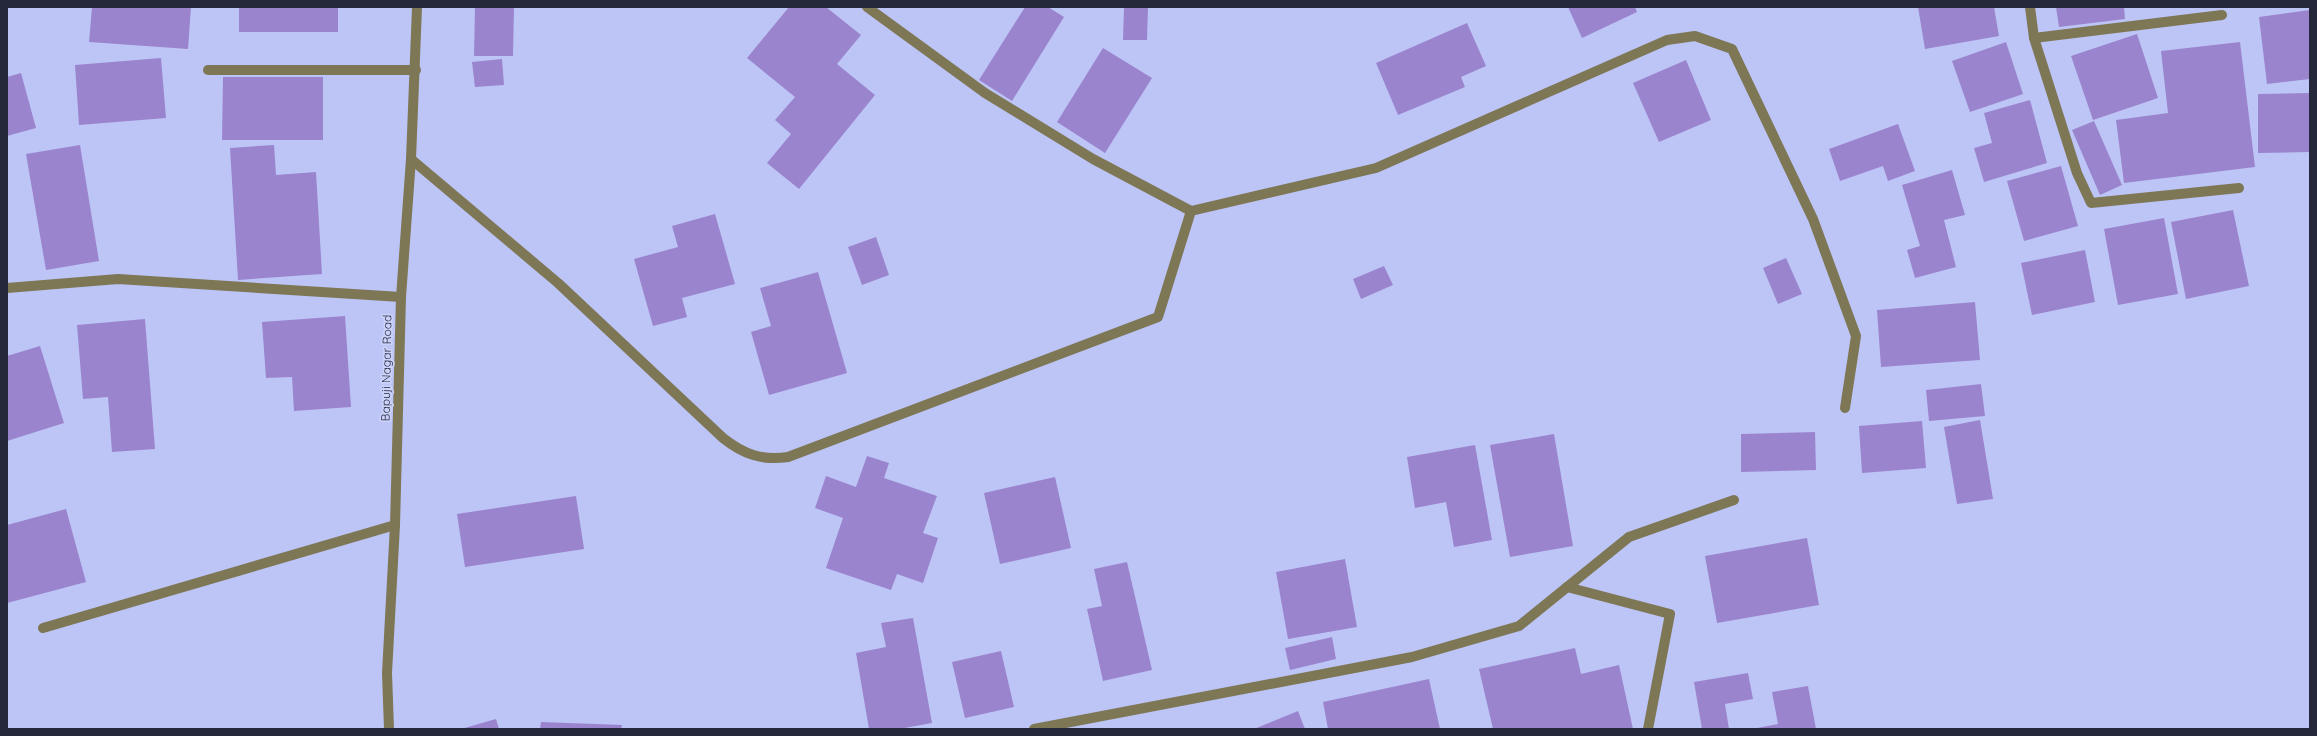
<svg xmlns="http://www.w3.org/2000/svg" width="2317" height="736" font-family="Quicksand,sans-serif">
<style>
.building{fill:#9b84ce}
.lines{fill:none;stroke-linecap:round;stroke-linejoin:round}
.minor{stroke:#7e7756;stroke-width:10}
.labels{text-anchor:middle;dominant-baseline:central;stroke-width:3.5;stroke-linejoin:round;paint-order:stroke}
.street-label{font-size:12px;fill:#25283a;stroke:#ccd3fb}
</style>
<rect width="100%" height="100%" fill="#bdc5f6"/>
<g class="building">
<polygon points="92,7 191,7 188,49 89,42"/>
<rect x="239" y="7" width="99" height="25"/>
<polygon points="475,7 514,7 513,56 474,56"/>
<polygon points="789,7 826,7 861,35 837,64 875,95 799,189 767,163 791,134 775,120 795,97 747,58"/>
<polygon points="1025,7 1048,7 1064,17 1012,101 979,80"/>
<polygon points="1124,7 1148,7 1147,40 1123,40"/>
<polygon points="1568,7 1635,7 1637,12 1582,38"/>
<polygon points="1918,7 1994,7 1999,36 1925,49"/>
<polygon points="2056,7 2124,7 2125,19 2059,27"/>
<polygon points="2310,10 2310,79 2267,84 2259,17"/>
<polygon points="1467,23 1486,66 1461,77 1465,87 1398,115 1376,63"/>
<polygon points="2137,34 2158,98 2093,120 2071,56"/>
<polygon points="2006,42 2023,94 1970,112 1952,61"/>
<polygon points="2240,42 2255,167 2124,183 2116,120 2168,113 2161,51"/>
<polygon points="1103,48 1152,78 1105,153 1057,122"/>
<polygon points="161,58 166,118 79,125 75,65"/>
<polygon points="502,59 504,85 475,87 472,62"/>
<polygon points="1686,60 1711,120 1659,142 1633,83"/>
<polygon points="21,73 36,128 7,136 7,77"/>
<polygon points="223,77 323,77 323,140 222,140"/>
<polygon points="2310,93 2310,152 2258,153 2258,94"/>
<polygon points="2030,100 2047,163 1984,182 1974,148 1992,143 1984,113"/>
<polygon points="2094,121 2122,185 2100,195 2072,130"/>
<polygon points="1898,124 1915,171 1888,181 1883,166 1840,181 1829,149"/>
<polygon points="80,145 99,261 46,270 26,154"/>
<polygon points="274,145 276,175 316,172 322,274 238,280 230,148"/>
<polygon points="2061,166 2078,226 2024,241 2007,181"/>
<polygon points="1952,170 1965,215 1944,220 1956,267 1915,278 1907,250 1920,246 1902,185"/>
<polygon points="2233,210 2249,286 2186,299 2171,222"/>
<polygon points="715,214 735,284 682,298 687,317 653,326 634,259 678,247 672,226"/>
<polygon points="2164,218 2178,294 2118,305 2104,229"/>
<polygon points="876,237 889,275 862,285 848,247"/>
<polygon points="2085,250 2095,302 2032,315 2021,263"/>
<polygon points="1786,258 1802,294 1778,304 1763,268"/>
<polygon points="1384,266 1393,285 1361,299 1353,279"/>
<polygon points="818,272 847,373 769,395 751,332 771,326 760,288"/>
<polygon points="1975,302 1980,360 1881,367 1877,310"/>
<polygon points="345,316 351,407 294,411 292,377 266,378 262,322"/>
<polygon points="145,319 155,449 112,452 108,397 83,399 77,325"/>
<polygon points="40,346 64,423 7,441 7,356"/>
<polygon points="1981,384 1985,416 1929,421 1926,390"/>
<polygon points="1980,420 1993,499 1957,504 1944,427"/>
<polygon points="1922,421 1926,468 1862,473 1859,426"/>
<polygon points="1815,432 1816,470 1741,472 1741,434"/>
<polygon points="1554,434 1573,546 1510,557 1490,445"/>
<polygon points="1475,445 1492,540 1454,547 1446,502 1415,508 1407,457"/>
<polygon points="867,456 889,463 884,478 937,496 923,533 938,538 923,583 897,574 891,590 826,568 843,518 815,508 826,476 856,487"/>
<polygon points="1055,477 1071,548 1000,564 984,493"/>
<polygon points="576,496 584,549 465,567 457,514"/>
<polygon points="66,509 86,582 7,603 7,525"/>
<polygon points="1807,538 1819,605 1717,623 1705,556"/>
<polygon points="1345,559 1357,627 1288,639 1276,572"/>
<polygon points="1127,562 1152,670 1103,681 1087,609 1102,606 1094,569"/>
<polygon points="913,618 932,723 899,729 869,729 856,653 886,647 881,623"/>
<polygon points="1332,637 1336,659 1290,670 1285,648"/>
<polygon points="1575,648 1581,674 1619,665 1633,729 1493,729 1479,669"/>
<polygon points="1001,651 1014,707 965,718 952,662"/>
<polygon points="1748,673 1753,699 1725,704 1729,729 1702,729 1694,682"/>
<polygon points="1429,679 1440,729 1328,729 1323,702"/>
<polygon points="1808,686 1816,729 1752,729 1778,724 1772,692"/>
<polygon points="1298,711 1305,729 1254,729"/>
<polygon points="496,719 499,729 461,729"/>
<polygon points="541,722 622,725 621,729 540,729"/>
</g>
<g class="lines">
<g class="minor">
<polyline points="867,7 985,93 1093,159 1191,211 1376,168 1667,40 1695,36 1732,49 1813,219 1856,336 1845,408"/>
<polyline points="2030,7 2034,38 2077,173 2091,203 2239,188"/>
<polyline points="2034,38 2222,15"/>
<polyline points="208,70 416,70"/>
<path d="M411,159L558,283L723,438C743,454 762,461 788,457L1158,317L1191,211"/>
<polyline points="7,288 118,279 401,297"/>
<polyline points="1567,587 1670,614 1648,729"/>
<polyline points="43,628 395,525"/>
<polyline points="389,729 387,673 395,525 401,297 411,159 417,7"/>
<polyline points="1034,729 1412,657 1519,626 1629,537 1734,500"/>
</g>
</g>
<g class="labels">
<g class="street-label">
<text transform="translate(386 368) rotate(-89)">Bapuji Nagar Road</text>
</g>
</g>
<rect width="2317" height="736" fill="none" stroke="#25283a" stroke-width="16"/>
</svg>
